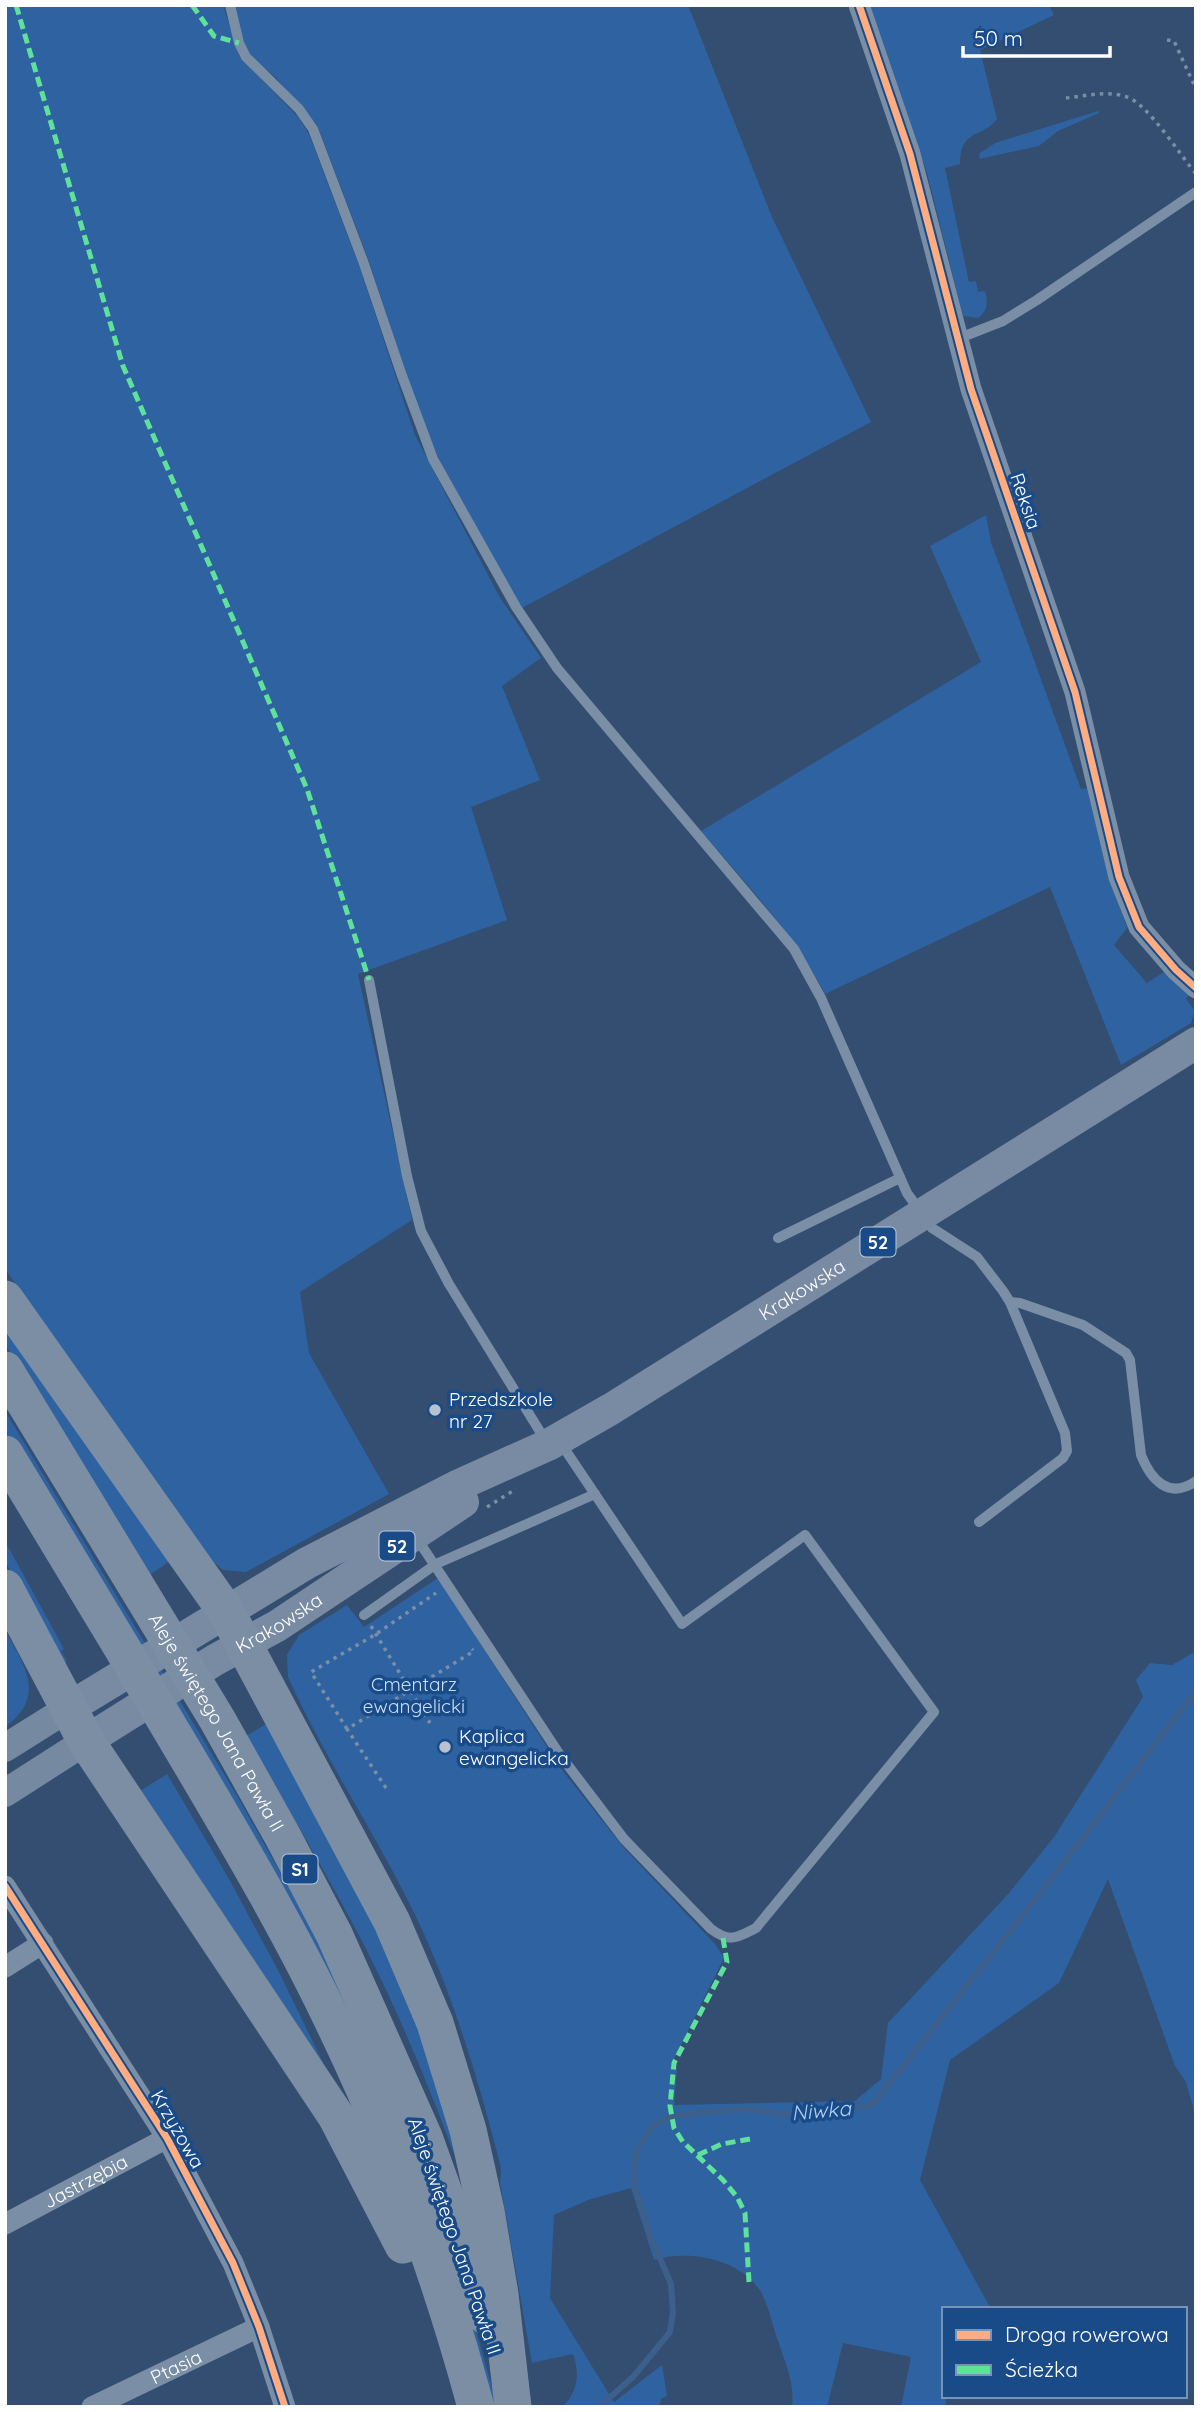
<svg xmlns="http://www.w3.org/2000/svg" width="1201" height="2412" font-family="Quicksand,sans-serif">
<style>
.green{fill:#2e62a0}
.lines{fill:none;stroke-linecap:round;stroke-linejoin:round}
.stream{stroke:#3c5f8b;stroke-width:6}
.path{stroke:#7a8ea5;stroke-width:3.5;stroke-dasharray:3.5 5;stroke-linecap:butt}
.service{stroke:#7a8ea5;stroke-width:10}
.minor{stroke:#7a8ea5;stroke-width:21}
.secondary{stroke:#758aa1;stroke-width:28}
.primary{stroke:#798ba3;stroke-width:32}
.motorway{stroke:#7b8ea4;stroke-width:37}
.quiet{stroke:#60e19b;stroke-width:5;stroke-dasharray:10 5;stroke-linecap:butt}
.cycleway-casing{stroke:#1a4b89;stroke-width:11}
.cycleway{stroke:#ffac80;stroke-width:7}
.poi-dot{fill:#b8c1cd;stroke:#1a4b89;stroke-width:2.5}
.labels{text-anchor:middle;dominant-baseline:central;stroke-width:7;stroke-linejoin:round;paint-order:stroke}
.shield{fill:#1a4b89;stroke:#bac9dc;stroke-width:2}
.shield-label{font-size:18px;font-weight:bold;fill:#fff}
.street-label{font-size:19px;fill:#fff;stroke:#1a4b89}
.poi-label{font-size:19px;fill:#fff;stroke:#1a4b89;text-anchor:start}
.park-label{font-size:19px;fill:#c9dff9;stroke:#1a4b89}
.water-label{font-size:21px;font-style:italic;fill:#afcff4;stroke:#1a4b89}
</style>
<rect width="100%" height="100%" fill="#334e70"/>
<g class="green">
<polygon points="5,5 223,5 239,56 299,118 309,134 360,268 415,435 499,596 541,658 502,686 540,780 471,807 507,920 358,974 412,1220 300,1292 309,1353 389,1494 246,1572 223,1570 209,1558 5,1269"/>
<polygon points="234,5 688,5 772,217 871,422 522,608 452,487 431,442 415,402 367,256 317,125 275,77 253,59 243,40"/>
<path d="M870,5H1049L1054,15L980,50L997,119C982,139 960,128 960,164L945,168L969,282L976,281L978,292L985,291C988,302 988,311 978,318L963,316L927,173Z"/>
<polygon points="1098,111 1099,113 1058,131 1039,146 979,159 980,153 995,143"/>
<path d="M986,515L991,542L1081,789L1090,788L1118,901L1127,928L1114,945L1147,983L1164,972L1189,994L1186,999L1195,1011L1191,1023L1121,1065L1050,887L825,994C793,932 745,883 701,831L981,662L930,546Z"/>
<polygon points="5,1316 170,1561 148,1576 5,1344"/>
<polygon points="5,1411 236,1794 319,1941 461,2280 498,2407 491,2407 483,2377 136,1646 5,1430"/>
<polygon points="5,1541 64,1649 61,1651 67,1661 60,1665 5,1561"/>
<path d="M438,1578L562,1770L624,1848L716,1945L724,1958L671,2065L677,2068L674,2105L855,2101L881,2079L888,2023L1009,1893L1054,1837L1143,1697L1136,1680L1150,1663L1172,1665L1196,1651V2118L1186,2082L1175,2066L1108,1879L1059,1983L950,2060L920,2180L991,2309H944L946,2407H901L911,2357L843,2343L827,2407H792C795,2384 786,2365 779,2344C773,2327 769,2307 761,2292C741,2259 689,2249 654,2260L631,2188L588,2200L554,2215L550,2298L614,2402L662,2365L667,2396L661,2399L659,2407H562C578,2392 580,2374 573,2354L532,2363L500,2182L501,2168C481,2089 458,2011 425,1936C385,1847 328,1766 288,1677L287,1655L299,1635L347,1605L364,1627Z"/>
<path d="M5,1630C25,1666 47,1697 5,1727Z"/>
<path d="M268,1723L347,1868L413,2006L466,2186C436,2104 404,2023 364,1945C327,1874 286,1805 246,1736Z"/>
<polygon points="167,1774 229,1879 279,1972 347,2112 135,1794"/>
</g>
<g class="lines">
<polyline class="stream" points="599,2407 633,2377 670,2332 673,2312 671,2284 650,2235 634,2185 636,2152 652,2127 669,2117 696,2113 746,2109 795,2115 872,2105 1034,1901 1196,1691"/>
<g class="path">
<polyline points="1167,40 1174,41 1196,89"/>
<path d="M1066,98C1086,96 1107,90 1127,97C1147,103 1181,156 1196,174"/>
<polyline points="487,1507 516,1489"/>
<polyline points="371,1626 430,1723"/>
<polyline points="347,1729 311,1672 376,1634 436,1593"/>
<polyline points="386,1788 347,1729 474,1651 472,1649"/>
</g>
<g class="service">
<polyline points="230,5 239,43 246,57 299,109 313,129 363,261 401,373 433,459 516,607 557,668 794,949 821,998 907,1193 932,1228 977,1257 1003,1291 1010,1302 1065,1433 1067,1451 1063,1458 979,1522"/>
<polyline points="957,339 1003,321 1037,300 1196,192"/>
<polyline points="369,980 407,1176 421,1231 449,1284 547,1443"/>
<polyline points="778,1238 900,1178"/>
<path d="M1010,1302L1020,1303L1083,1325L1126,1353L1130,1360L1141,1455C1151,1480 1169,1500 1196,1481"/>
<path d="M416,1537L560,1755L624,1839L711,1929C730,1943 736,1938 756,1928L934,1712L805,1535L682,1624L560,1442"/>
<polyline points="364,1615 436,1564 595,1494"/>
</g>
<g class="minor">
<polyline points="859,5 910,154 971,389 1075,692 1119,877 1139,927 1176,970 1196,988"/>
<polyline points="5,1886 167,2138 233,2263 259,2327 285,2407"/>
<polyline points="5,1967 43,1943"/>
<path id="s1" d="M5,2224L167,2138"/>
<path id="s2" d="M92,2407L259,2327"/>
</g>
<g class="secondary">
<polyline points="5,1748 67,1709"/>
<polyline points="5,1793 86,1741"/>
</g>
<g class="primary">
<path id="s3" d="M67,1709L307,1563L459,1485L548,1445L611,1409L1196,1043"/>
<path id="s4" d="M86,1741L215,1660L277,1626L463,1502"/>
</g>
<g class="motorway">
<polyline points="5,1299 227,1613 392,1922 435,2023 468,2130 486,2211 500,2294 513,2407"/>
<path id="s5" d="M5,1370L217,1719L282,1835L334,1934L424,2137L461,2240L484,2315"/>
<path d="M5,1454C67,1556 129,1659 190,1762C242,1850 294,1938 337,2030C395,2151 441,2278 476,2407"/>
<polyline points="5,1588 86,1741 336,2116 403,2245"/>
</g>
<g class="quiet">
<polyline points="16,5 123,366 307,789 369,980"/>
<polyline points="192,5 214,36 239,43"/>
<polyline points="723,1938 727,1962 674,2063 670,2106 674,2128 683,2142 723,2180 737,2197 745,2213 749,2282"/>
<polyline points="698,2155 722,2144 750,2139"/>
</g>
<g class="cycleway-casing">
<g id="cycleway">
<polyline points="859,5 910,154 971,389 1075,692 1119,877 1139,927 1176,970 1196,988"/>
<polyline points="5,1886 167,2138 233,2263 259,2327 285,2407"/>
</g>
</g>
<use href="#cycleway" class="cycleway"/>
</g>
<g class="poi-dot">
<circle cx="435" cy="1410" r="7"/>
<circle cx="445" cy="1747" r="7"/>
</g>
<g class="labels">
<g class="shield">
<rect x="860.5" y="1227.5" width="35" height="29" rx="5"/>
<rect x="379.5" y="1531.5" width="35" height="29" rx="5"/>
<rect x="282.5" y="1854.5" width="35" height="29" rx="5"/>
</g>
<g class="shield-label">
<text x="878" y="1242">52</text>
<text x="397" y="1546">52</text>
<text x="300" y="1869">S1</text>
</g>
<g class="street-label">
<text transform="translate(1026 501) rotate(71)">Reksia</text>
<text stroke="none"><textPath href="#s3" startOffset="847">Krakowska</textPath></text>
<text stroke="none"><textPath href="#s4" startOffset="226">Krakowska</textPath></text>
<text stroke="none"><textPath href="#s5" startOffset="411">Aleje świętego Jana Pawła II</textPath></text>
<text transform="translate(178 2129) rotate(60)">Krzyżowa</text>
<text stroke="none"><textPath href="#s1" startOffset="91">Jastrzębia</textPath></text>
<text transform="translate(455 2236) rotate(71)">Aleje świętego Jana Pawła II</text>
<text stroke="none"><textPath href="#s2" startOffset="93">Ptasia</textPath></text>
</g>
<g class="poi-label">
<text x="449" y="1399">Przedszkole<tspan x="449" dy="22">nr 27</tspan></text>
<text x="459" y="1736">Kaplica<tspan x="459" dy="22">ewangelicka</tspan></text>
</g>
<g class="park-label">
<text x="414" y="1684">Cmentarz<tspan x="414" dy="22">ewangelicki</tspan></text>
</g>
<g class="water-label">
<text transform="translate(821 2110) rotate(-5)">Niwka</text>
</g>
</g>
<rect width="1201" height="2412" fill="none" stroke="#ffffff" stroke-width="14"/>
<rect x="942" y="2307" width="245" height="91" fill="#1a4b89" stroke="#7693b8" stroke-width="2"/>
<rect x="956" y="2330" width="35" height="10" fill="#ffac80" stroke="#7693b8" stroke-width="2"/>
<text x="1005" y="2342" font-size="21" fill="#ffffff">Droga rowerowa</text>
<rect x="956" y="2365" width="35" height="10" fill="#60e19b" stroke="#7693b8" stroke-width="2"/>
<text x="1005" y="2377" font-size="21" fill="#ffffff">Ścieżka</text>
<path d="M963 46v10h147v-10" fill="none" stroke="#ffffff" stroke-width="3.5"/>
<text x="974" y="46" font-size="21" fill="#ffffff" stroke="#1a4b89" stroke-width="5" paint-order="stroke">50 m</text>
</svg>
